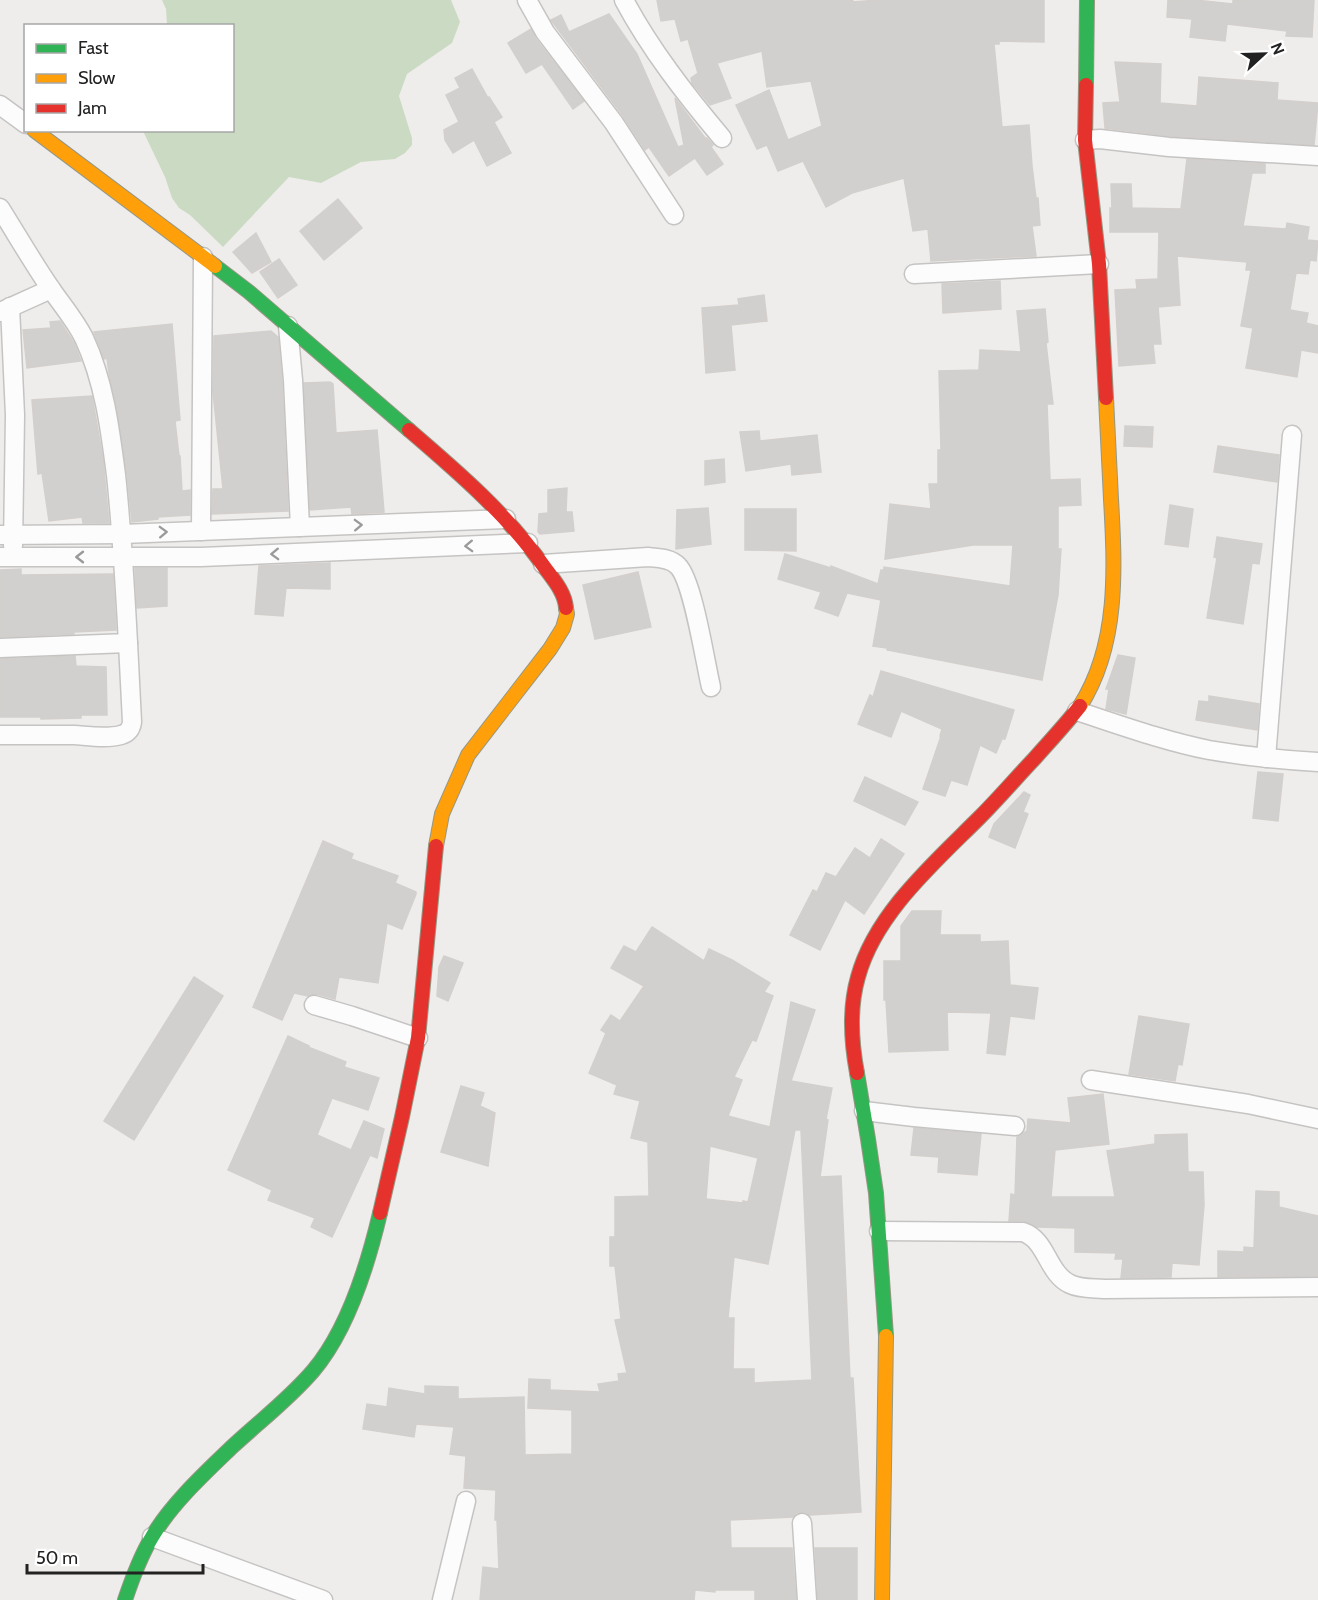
<svg xmlns="http://www.w3.org/2000/svg" width="1318" height="1600" font-family="Cabin,sans-serif">
<style>
.forest{fill:#cbdbc3}
.building{fill:#d2d0ce;stroke:#d2cfcd;stroke-width:1.5;fill-rule:evenodd}
.lines{fill:none;stroke-linecap:round;stroke-linejoin:round}
.street-casing{stroke:#c5c4c3;stroke-width:21}
.fast-casing{stroke:#969884;stroke-width:16}
.slow-casing{stroke:#969884;stroke-width:16}
.jam-casing{stroke:#969884;stroke-width:16}
.street{stroke:#fdfcfc;stroke-width:18}
.fast{stroke:#30b455;stroke-width:14}
.slow{stroke:#ff9f0a;stroke-width:14}
.jam{stroke:#e5322d;stroke-width:14}
.oneway{stroke:#9a9a9a}
</style>
<rect width="100%" height="100%" fill="#efedeb"/>
<polygon class="forest" points="162,0 451,0 460,22 452,43 407,74 399,96 412,138 412,145 405,153 395,159 361,162 321,183 289,177 223,247 190,215 179,208 172,198 165,177 143,131 232,130 232,26 167,25 166,9"/>
<g class="building">
<polygon points="657,0 853,0 852,2 879,0 1044,0 1044,42 999,41 999,44 994,44 1002,127 1029,125 1032,166 1036,198 1038,198 1040,225 1032,226 1036,256 931,261 928,229 913,231 904,178 852,193 826,207 803,161 778,171 767,145 757,149 736,105 769,90 788,140 822,126 811,81 767,87 762,51 717,63 731,98 710,105 692,83 691,78 698,73 688,39 681,41 675,19 661,21"/>
<polygon points="1168,0 1195,0 1233,4 1233,0 1314,0 1312,37 1286,36 1287,31 1227,24 1225,41 1190,37 1192,19 1167,17"/>
<polygon points="609,14 637,54 678,147 684,145 675,98 705,138 707,138 713,145 711,147 723,164 707,175 695,158 669,176 649,147 645,150 623,116 551,20 561,15 569,32"/>
<polygon points="531,29 536,39 584,101 573,109 542,64 526,73 508,43"/>
<polygon points="1115,62 1161,64 1160,103 1197,106 1199,77 1278,83 1277,100 1318,103 1314,145 1170,136 1105,128 1103,103 1120,102"/>
<polygon points="472,69 488,98 489,97 502,117 494,122 511,153 487,166 474,140 453,153 445,140 444,130 459,122 446,95 460,88 455,78"/>
<polygon points="1187,159 1265,164 1265,173 1252,173 1243,226 1286,229 1287,223 1309,227 1307,240 1318,241 1316,261 1310,260 1308,274 1296,273 1290,310 1308,313 1306,323 1318,326 1318,353 1301,350 1297,377 1246,368 1253,328 1241,326 1251,270 1246,270 1247,262 1177,256 1180,305 1158,307 1161,344 1153,344 1155,363 1119,366 1115,290 1137,289 1136,280 1158,279 1159,232 1110,232 1110,208 1112,208 1111,184 1131,184 1132,208 1181,209"/>
<polygon points="338,199 362,228 324,260 300,231"/>
<polygon points="256,233 271,262 252,273 233,252"/>
<polygon points="279,259 297,285 278,298 260,272"/>
<polygon points="1000,281 1001,309 943,313 942,284"/>
<polygon points="764,295 767,321 731,325 735,370 706,373 702,308 739,305 738,299"/>
<polygon points="1045,309 1048,342 1046,343 1053,404 1047,404 1050,480 1080,479 1081,505 1058,506 1058,549 1061,549 1058,595 1042,680 887,650 887,648 873,646 881,600 847,593 838,616 815,608 821,592 778,579 785,554 831,568 831,566 878,584 881,570 884,570 884,567 1010,586 1013,545 973,545 885,559 890,504 931,509 929,484 938,484 938,450 941,450 939,371 979,370 980,350 1021,352 1017,311"/>
<polygon points="60,321 74,343 81,361 27,368 23,330 51,328 50,322"/>
<polygon points="172,324 180,420 175,421 179,456 180,456 182,491 190,490 190,515 158,517 158,519 132,522 127,474 116,403 109,373 107,358 104,359 94,332"/>
<polygon points="271,331 278,337 282,381 288,511 212,514 213,489 223,489 213,392 214,336"/>
<polygon points="330,382 333,384 336,433 377,430 384,512 352,514 351,507 310,510 304,383"/>
<polygon points="92,396 103,459 109,523 83,523 82,517 49,521 42,473 38,474 32,400"/>
<polygon points="1125,426 1153,427 1152,447 1124,446"/>
<polygon points="759,431 760,441 817,435 821,472 792,475 791,464 746,471 740,432"/>
<polygon points="1218,446 1279,455 1277,482 1214,472"/>
<polygon points="724,459 725,482 705,485 705,461"/>
<polygon points="567,488 566,512 572,512 574,531 540,534 538,532 539,514 548,513 548,490"/>
<polygon points="1170,505 1193,509 1188,547 1165,544"/>
<polygon points="708,508 711,544 676,549 677,510"/>
<polygon points="745,509 796,509 796,551 745,550"/>
<polygon points="1217,537 1262,544 1259,564 1252,563 1243,624 1207,618 1217,558 1214,557"/>
<polygon points="330,563 330,589 286,588 283,616 255,614 259,566"/>
<polygon points="135,568 167,568 167,606 137,608"/>
<polygon points="21,569 21,575 113,574 116,630 74,632 74,634 0,637 0,570"/>
<polygon points="638,572 651,627 595,639 583,585"/>
<polygon points="1118,655 1135,658 1126,714 1106,709 1109,689 1106,689"/>
<polygon points="75,656 76,666 106,667 107,715 81,715 81,718 41,719 41,717 0,717 0,659"/>
<polygon points="881,671 1014,710 1005,739 1002,739 996,753 980,745 967,785 951,780 945,796 923,789 941,736 940,736 942,729 901,711 891,737 858,724 870,695 873,697"/>
<polygon points="1209,696 1259,704 1257,730 1196,720 1199,701 1209,702"/>
<polygon points="1258,772 1283,774 1278,821 1253,818"/>
<polygon points="865,777 918,802 905,825 854,801"/>
<polygon points="1024,792 1030,795 1023,812 1028,814 1015,848 989,837 994,824"/>
<polygon points="881,839 904,854 864,914 845,900 820,950 790,935 813,890 817,892 826,873 836,877 855,848 870,858"/>
<polygon points="323,841 353,854 351,859 398,876 395,883 416,892 416,894 402,929 387,923 378,983 339,977 335,999 317,994 308,996 294,993 282,1020 253,1007"/>
<polygon points="912,911 941,911 940,935 980,935 980,942 1008,941 1010,985 1038,988 1034,1019 1010,1016 1005,1055 987,1053 991,1013 947,1012 948,1050 889,1052 886,1000 884,1000 884,961 901,961 901,926"/>
<path d="M652,927L704,961L709,949L732,960L770,983L764,992L773,996L756,1041L752,1040L734,1077L742,1080L728,1116L770,1127L791,1002L815,1010L791,1081L832,1088L826,1119L828,1120L820,1177L841,1176L850,1378H853L861,1512L810,1515L802,1512L796,1513L793,1517L730,1520L731,1548H792L796,1600H755V1590H715V1592L695,1590L694,1600H480L483,1567L499,1569L497,1520H495L496,1490L464,1488L466,1456L450,1454L454,1427L416,1424L414,1437L363,1429L367,1404L387,1407L389,1388L425,1394V1386L458,1387V1399L524,1397L525,1455L572,1454V1410L528,1408L529,1379L550,1380V1390L600,1392L598,1384L619,1381L618,1374L627,1373L615,1320L621,1319L615,1266H610V1237H615V1197L649,1196L648,1142L631,1138L640,1101L614,1094L617,1085L589,1073L606,1033L601,1030L611,1015L620,1021L644,986L611,968L624,946L636,952ZM795,1130H801L812,1380L754,1383V1369H733L734,1318H728L734,1257L768,1264ZM710,1146L758,1158L748,1202L743,1201V1203L706,1199Z"/>
<polygon points="444,956 463,963 448,1001 437,996 439,967"/>
<polygon points="194,977 223,996 134,1140 104,1121"/>
<polygon points="1139,1016 1189,1024 1182,1065 1178,1064 1175,1081 1129,1074"/>
<polygon points="288,1036 309,1046 308,1047 346,1062 344,1067 379,1078 368,1110 332,1098 317,1135 351,1150 364,1121 384,1129 377,1158 370,1155 332,1237 311,1227 315,1218 268,1200 272,1190 228,1170"/>
<polygon points="461,1086 484,1093 480,1106 495,1113 488,1166 441,1152"/>
<polygon points="1103,1094 1109,1144 1055,1150 1051,1197 1115,1197 1107,1151 1155,1144 1155,1135 1187,1134 1188,1172 1203,1172 1204,1205 1199,1265 1172,1263 1171,1277 1121,1278 1123,1259 1115,1259 1116,1253 1075,1252 1075,1228 1037,1227 1024,1221 1009,1221 1011,1194 1015,1195 1017,1137 1027,1131 1028,1119 1071,1123 1068,1098"/>
<polygon points="914,1128 981,1134 977,1175 938,1172 939,1157 911,1155"/>
<polygon points="1256,1191 1279,1192 1279,1207 1318,1216 1318,1276 1218,1277 1218,1251 1244,1252 1244,1247 1254,1248"/>
<polygon points="815,1548 857,1548 857,1600 818,1600"/>
</g>
<g class="lines">
<g class="street-casing">
<g id="street">
<polyline points="527,0 545,32 614,123 674,215"/>
<path d="M624,0C650,49 686,95 722,138"/>
<polyline points="0,105 26,124"/>
<polyline points="1085,140 1100,139 1169,147 1318,156"/>
<path d="M0,208C17,235 33,263 51,289C62,305 75,320 84,338C104,381 110,428 116,475C122,531 125,587 128,643L0,648"/>
<polyline points="914,274 1099,264"/>
<polyline points="10,307 15,415 13,546"/>
<polyline points="0,312 51,289"/>
<polyline points="288,326 293,380 300,527"/>
<polyline points="201,531 203,257"/>
<polyline points="0,535 122,534 506,519"/>
<polyline points="0,557 201,557 528,543"/>
<path d="M543,564L648,557C658,558 671,558 678,566C693,581 705,662 711,687"/>
<path d="M1077,711C1120,725 1164,741 1209,750C1244,756 1282,760 1318,762"/>
<path d="M0,735C25,735 50,735 74,735C89,736 107,739 121,735C128,733 131,729 132,722L128,643"/>
<polyline points="1266,758 1292,435"/>
<polyline points="314,1005 352,1016 418,1038"/>
<polyline points="1091,1080 1248,1104 1318,1119"/>
<polyline points="864,1111 914,1117 1015,1126"/>
<path d="M879,1231L1023,1232C1047,1240 1047,1273 1070,1284C1080,1289 1093,1288 1104,1289L1318,1287"/>
<polyline points="802,1523 807,1600"/>
<polyline points="152,1537 323,1600"/>
<polyline points="442,1600 466,1501"/>
</g>
</g>
<g class="fast-casing">
<g id="fast">
<polyline points="1086,85 1087,0"/>
<polyline points="215,266 249,292 409,430"/>
<polyline points="857,1073 868,1139 876,1193 886,1336"/>
<path d="M125,1600C132,1579 140,1557 152,1537C171,1504 206,1472 233,1446C260,1421 289,1399 313,1371C347,1331 368,1264 380,1213"/>
</g>
</g>
<g class="slow-casing">
<g id="slow">
<polyline points="34,130 215,266"/>
<path d="M1080,706C1119,645 1115,569 1111,499C1109,465 1108,432 1106,398"/>
<polyline points="436,846 442,814 468,755 550,649 563,628 567,614 566,608"/>
<polyline points="882,1600 886,1336"/>
</g>
</g>
<g class="jam-casing">
<g id="jam">
<polyline points="1086,85 1085,140 1099,264 1106,398"/>
<path d="M409,430C458,472 508,515 545,568C554,580 565,593 566,608"/>
<path d="M857,1073C851,1041 849,1008 858,977C875,914 934,863 979,818C998,799 1016,778 1035,758C1050,741 1066,724 1080,706"/>
<polyline points="380,1213 402,1117 418,1038 436,846"/>
</g>
</g>
<use href="#street" class="street"/>
<use href="#fast" class="fast"/>
<use href="#slow" class="slow"/>
<use href="#jam" class="jam"/>
</g>
<defs><path id="oneway-chevron" d="M-2-3.5L2.5 0L-2 3.5" fill="none" stroke-width="1.6" stroke-linecap="round" stroke-linejoin="round" transform="scale(1.5)"/></defs>
<g class="oneway">
<use href="#oneway-chevron" transform="translate(358 525) rotate(-2)"/>
<use href="#oneway-chevron" transform="translate(163 532) rotate(-2)"/>
<use href="#oneway-chevron" transform="translate(469 546) rotate(178)"/>
<use href="#oneway-chevron" transform="translate(275 554) rotate(178)"/>
<use href="#oneway-chevron" transform="translate(80 557) rotate(-180)"/>
</g>
<rect x="24" y="24" width="210" height="108" fill="#ffffff" stroke="#a7a7a7" stroke-width="1.5"/>
<rect x="36" y="44" width="30" height="9" fill="#30b455" stroke="#a7a7a7" stroke-width="1.5"/>
<text x="78" y="54" font-size="18" fill="#222222">Fast</text>
<rect x="36" y="74" width="30" height="9" fill="#ff9f0a" stroke="#a7a7a7" stroke-width="1.5"/>
<text x="78" y="84" font-size="18" fill="#222222">Slow</text>
<rect x="36" y="104" width="30" height="9" fill="#e5322d" stroke="#a7a7a7" stroke-width="1.5"/>
<text x="78" y="114" font-size="18" fill="#222222">Jam</text>
<g transform="translate(1264 54) rotate(68)" stroke="#ffffff" stroke-width="4.5" paint-order="stroke">
<path d="M0-4.5L10 22L0 15L-10 22Z" fill="#222222"/>
<text y="-9" font-size="16" font-weight="bold" text-anchor="middle" fill="#222222">N</text>
</g>
<path d="M27 1564v9h176v-9" fill="none" stroke="#222222" stroke-width="3"/>
<text x="36" y="1564" font-size="18" fill="#222222" stroke="#ffffff" stroke-width="4.5" paint-order="stroke">50 m</text>
</svg>
